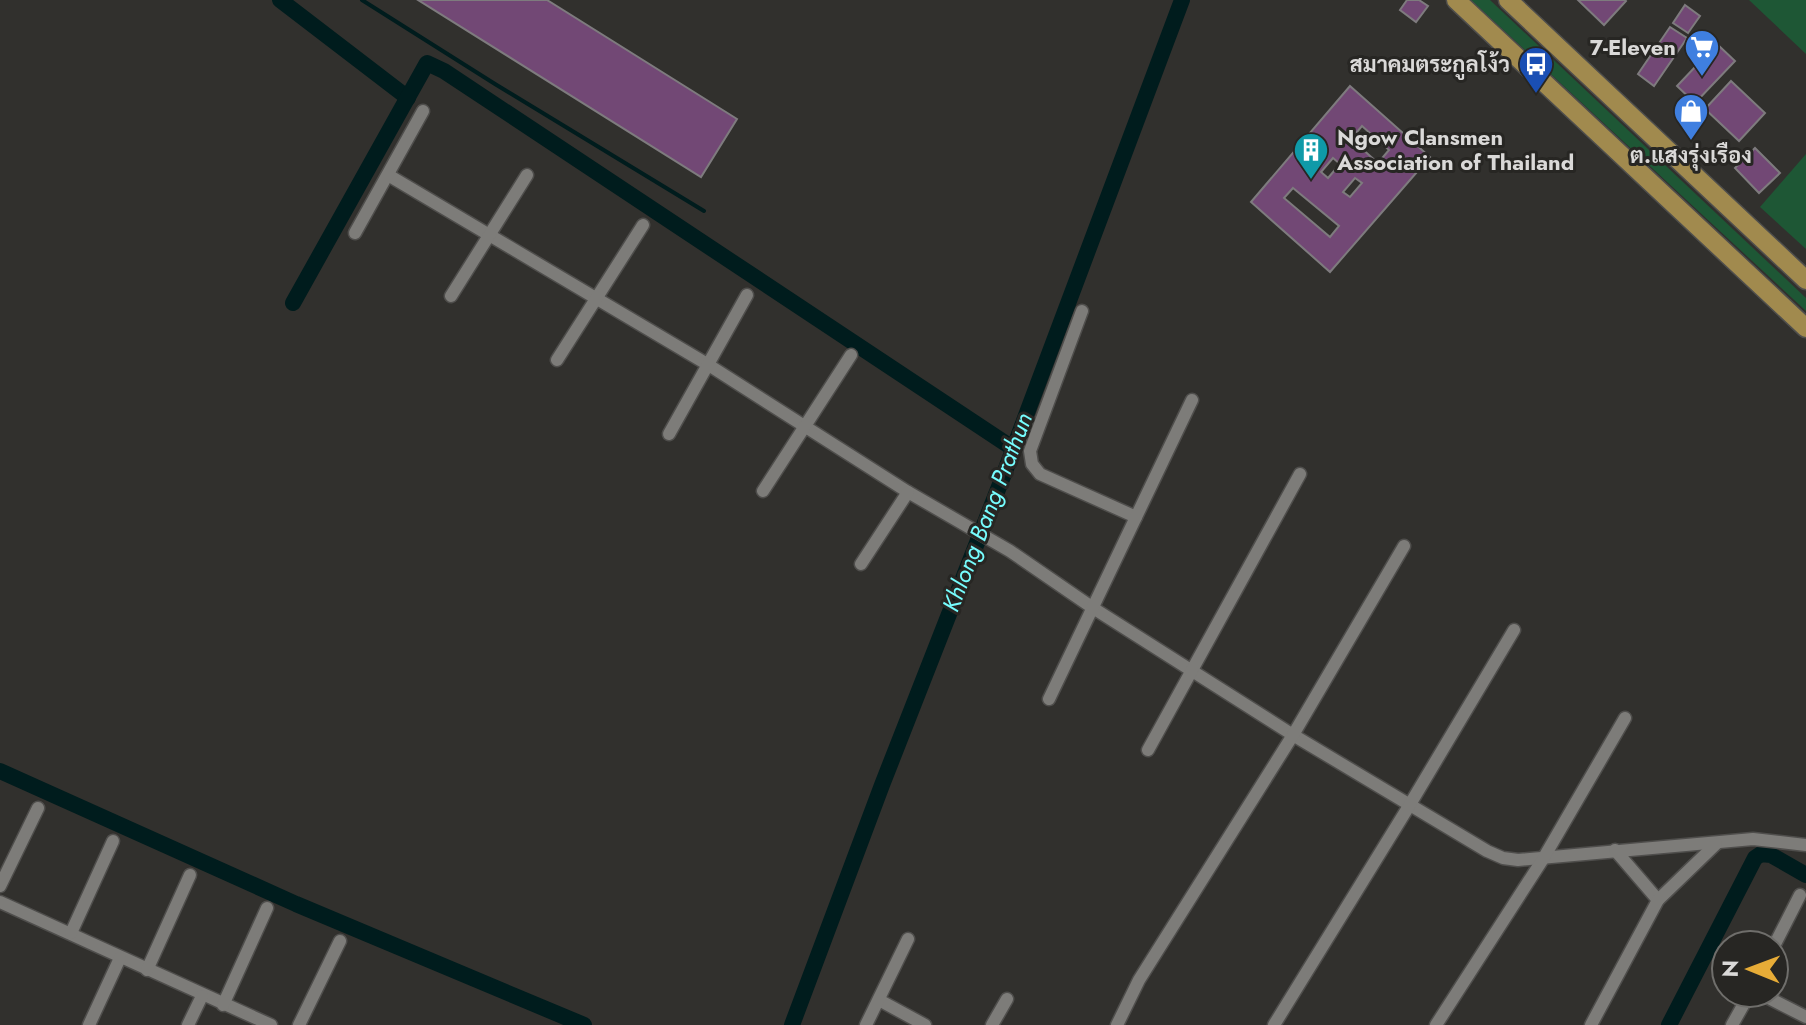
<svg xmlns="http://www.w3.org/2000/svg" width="1806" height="1025" font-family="Jost,Sarabun,sans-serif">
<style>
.green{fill:#1e5735}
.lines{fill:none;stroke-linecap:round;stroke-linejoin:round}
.stream{stroke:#001c1d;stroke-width:4}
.canal{stroke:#001c1d;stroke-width:16}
.building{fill:#724875;stroke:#7e7b7e;stroke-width:2;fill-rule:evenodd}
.street-casing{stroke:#4f4e4c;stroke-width:15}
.primary-casing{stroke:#4f4e4c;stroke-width:21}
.street{stroke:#7d7c79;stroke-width:12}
.primary{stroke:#a18a4e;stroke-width:18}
.labels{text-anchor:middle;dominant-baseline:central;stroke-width:6;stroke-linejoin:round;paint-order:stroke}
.poi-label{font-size:22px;font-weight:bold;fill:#dad9d8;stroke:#272623;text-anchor:end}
.water-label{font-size:24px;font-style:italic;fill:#76fdfe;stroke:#272623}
</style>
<rect width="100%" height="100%" fill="#31302d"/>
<g class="green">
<polygon points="1471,0 1490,0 1806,298 1806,311"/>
<polygon points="1749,0 1806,0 1806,54"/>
<polygon points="1806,154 1806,249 1760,207"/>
</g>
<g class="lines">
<polyline class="stream" points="362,0 495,84 704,211"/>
<g class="canal">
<polyline points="280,0 408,98"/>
<polyline points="293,303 427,63 444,71 1014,449"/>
<polyline points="0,771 296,904 584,1025"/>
<polyline points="792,1025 882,785 1004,474 1182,0"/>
<polyline points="1669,1025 1755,858 1761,854 1771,855 1806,875"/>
</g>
</g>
<g class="building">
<polygon points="418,0 547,0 737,119 701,177"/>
<polygon points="1407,0 1419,0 1428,6 1416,22 1400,10"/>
<polygon points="1578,0 1625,0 1626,1 1604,25"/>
<polygon points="1685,5 1700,16 1688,33 1673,23"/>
<polygon points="1670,27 1687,38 1654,86 1638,74"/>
<polygon points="1717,44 1735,61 1695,103 1677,86"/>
<polygon points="1731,81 1765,113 1739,141 1705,109"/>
<path d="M1350,86L1430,157L1330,272L1251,202ZM1362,126L1389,150L1378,163L1351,139ZM1333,158L1340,164L1328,178L1321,172ZM1355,178L1362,183L1350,197L1343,192ZM1293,188L1339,226L1330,237L1284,198Z"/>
<polygon points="1755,148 1780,173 1759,193 1735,168"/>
</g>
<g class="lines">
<g class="street-casing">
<g id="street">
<polyline points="388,175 707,364 908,492 1010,551 1093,608 1293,735 1487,851 1503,858 1518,860 1753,839 1806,845"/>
<polyline points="355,233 423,111"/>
<polyline points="451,296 527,175"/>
<polyline points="1082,311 1030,451 1032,464 1040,474 1136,517"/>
<polyline points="557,360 643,225"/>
<polyline points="669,434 747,295"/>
<polyline points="763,491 851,355"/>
<polyline points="861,564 908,492"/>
<polyline points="1049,699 1192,400"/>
<polyline points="1148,750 1300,474"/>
<polyline points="1615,850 1658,900"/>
<polyline points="0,886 38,808"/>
<polyline points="0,902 271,1025"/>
<polyline points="71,933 113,841"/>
<polyline points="1774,946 1800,895"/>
<polyline points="147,970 190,875"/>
<polyline points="1759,993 1806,1017"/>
<polyline points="879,1000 925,1025"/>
<polyline points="223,1005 267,908"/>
<polyline points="89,1025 120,958"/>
<polyline points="188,1025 202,996"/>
<polyline points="299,1025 340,941"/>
<polyline points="866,1025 908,939"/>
<polyline points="992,1025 1007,999"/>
<polyline points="1117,1025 1139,980 1293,735 1404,546"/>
<polyline points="1274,1025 1409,806 1514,630"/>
<polyline points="1436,1025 1543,859 1625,718"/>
<polyline points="1591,1025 1658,900 1716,844"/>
<polyline points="1732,1025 1750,993"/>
</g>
</g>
<g class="primary-casing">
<g id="primary">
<polyline points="1456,0 1806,328"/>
<polyline points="1508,0 1806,280"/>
</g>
</g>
<use href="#street" class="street"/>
<use href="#primary" class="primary"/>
</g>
<defs>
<g id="supermarket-pin" transform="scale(1.8)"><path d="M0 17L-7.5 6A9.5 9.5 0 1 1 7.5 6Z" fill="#3f7fe0" stroke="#272623"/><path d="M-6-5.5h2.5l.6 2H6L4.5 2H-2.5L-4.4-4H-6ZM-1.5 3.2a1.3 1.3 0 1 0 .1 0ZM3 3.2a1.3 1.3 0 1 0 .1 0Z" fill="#fff"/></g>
<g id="bus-pin" transform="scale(1.8)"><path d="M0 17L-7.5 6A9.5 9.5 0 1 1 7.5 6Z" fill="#1a4fb4" stroke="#272623"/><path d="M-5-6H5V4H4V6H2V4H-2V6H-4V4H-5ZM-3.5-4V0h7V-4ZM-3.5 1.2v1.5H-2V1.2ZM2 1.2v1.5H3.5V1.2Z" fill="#fff"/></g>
<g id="shop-pin" transform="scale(1.8)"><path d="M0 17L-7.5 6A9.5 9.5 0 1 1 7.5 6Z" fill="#3f7fe0" stroke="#272623"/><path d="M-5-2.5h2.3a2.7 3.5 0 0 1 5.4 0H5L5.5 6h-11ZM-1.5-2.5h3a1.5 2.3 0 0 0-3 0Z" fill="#fff"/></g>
<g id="building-pin" transform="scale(1.8)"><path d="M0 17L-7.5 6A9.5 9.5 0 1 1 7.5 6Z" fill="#0f9aa8" stroke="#272623"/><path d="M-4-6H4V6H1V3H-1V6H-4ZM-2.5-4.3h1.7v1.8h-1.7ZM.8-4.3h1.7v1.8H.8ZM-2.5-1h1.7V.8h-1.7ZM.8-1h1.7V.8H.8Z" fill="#fff"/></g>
</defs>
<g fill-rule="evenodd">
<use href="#supermarket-pin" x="1702" y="47"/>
<use href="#bus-pin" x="1536" y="64"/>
<use href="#shop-pin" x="1691" y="111"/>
<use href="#building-pin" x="1311" y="150"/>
</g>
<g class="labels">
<g class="poi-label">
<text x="1676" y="47">7-Eleven</text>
<text x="1510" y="64">สมาคมตระกูลโง้ว</text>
<text x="1337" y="137" text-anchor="start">Ngow Clansmen<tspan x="1337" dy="25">Association of Thailand</tspan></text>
<text x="1691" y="155" text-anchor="middle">ต.แสงรุ่งเรือง</text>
</g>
<g class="water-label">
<text transform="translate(987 512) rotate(-69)">Khlong Bang Prathun</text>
</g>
</g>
<g transform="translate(1750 969) rotate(271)"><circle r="38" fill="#272623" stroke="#6f6e6b" stroke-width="2"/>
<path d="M0-6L14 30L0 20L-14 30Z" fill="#e7ac37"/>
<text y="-12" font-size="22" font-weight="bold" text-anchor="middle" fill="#dad9d8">N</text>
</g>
</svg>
